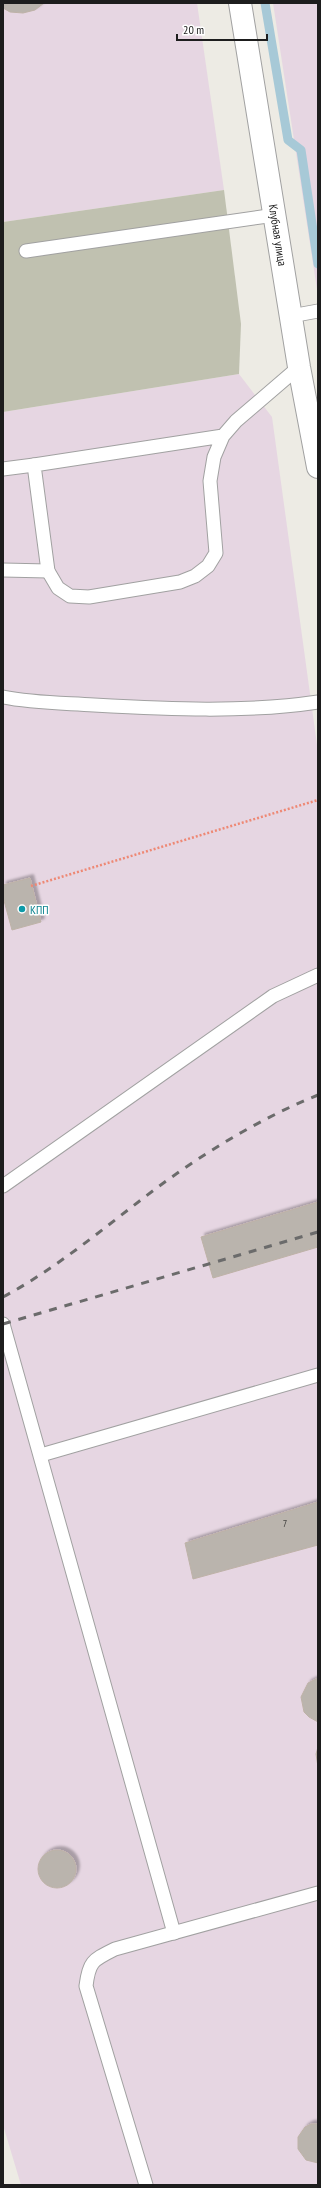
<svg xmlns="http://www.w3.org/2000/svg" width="321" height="2188" font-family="'PT Sans Narrow',sans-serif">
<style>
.industrial{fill:#e6d6e2}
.construction{fill:#c0c1b0}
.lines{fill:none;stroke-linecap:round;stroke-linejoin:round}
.stream{stroke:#a7c9d7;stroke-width:9}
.building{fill:#bab4ad;stroke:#beb2a7;filter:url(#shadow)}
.lane-casing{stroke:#a1a1a1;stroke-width:15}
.street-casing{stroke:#a1a1a1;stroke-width:24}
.path{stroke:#ee8874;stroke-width:2.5;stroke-dasharray:2 2;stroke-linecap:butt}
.lane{stroke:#fff;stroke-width:13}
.street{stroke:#fff;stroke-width:22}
.rail{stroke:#6b6b6b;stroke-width:3;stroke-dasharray:8 8;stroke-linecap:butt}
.culture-dot{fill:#0f9aa8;stroke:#fff;stroke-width:1.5}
.labels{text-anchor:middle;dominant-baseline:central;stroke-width:3;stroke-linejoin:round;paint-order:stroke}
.number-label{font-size:10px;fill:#444341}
.street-label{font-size:12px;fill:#1d1d1d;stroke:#fff}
.culture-label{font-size:12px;fill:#0d838f;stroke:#fff;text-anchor:start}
</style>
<defs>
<filter id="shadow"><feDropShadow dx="3.5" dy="-3.5" stdDeviation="1" flood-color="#0004"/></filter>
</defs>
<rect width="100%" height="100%" fill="#edebe4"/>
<g class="industrial">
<polygon points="3,3 197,3 224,190 3,222"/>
<polygon points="273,3 318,3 318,296"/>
<polygon points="239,374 272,417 318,752 318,2185 21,2185 3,2125 3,412"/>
</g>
<polygon class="construction" points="224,190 241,324 239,374 3,412 3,222"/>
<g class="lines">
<polyline class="stream" points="265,3 288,140 301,150 318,264"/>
</g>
<g class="building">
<polygon points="3,3 44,3 35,10 23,13 10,12 3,8"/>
<polygon points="30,878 41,922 12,930 3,897 3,885"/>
<polygon points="318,1202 318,1247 213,1278 201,1237"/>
<polygon points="318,1502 318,1545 193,1579 185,1543"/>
<polygon points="318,1678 318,1722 309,1717 304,1712 301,1697 308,1683"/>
<polygon points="318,1747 318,1767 316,1754"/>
<circle cx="57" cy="1869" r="19"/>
<polygon points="311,2124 318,2124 318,2163 306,2160 298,2149 298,2137 305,2127"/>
</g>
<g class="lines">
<g class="lane-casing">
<g id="lane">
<polyline points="26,251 275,215"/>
<polyline points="291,316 318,311"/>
<polyline points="223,436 34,465 48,571 58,588 70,596 89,597 180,582 195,576 208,566 216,553 210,481 214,457 223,436 236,421 299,367"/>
<polyline points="3,469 34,465"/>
<polyline points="3,570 48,571"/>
<path d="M3,697C32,703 64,703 94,705C167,709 245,713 318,702"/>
<polyline points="3,1186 273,996 318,975"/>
<polyline points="3,1324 174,1933"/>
<polyline points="41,1455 318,1375"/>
<path d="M146,2185L86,1986C89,1961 93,1960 115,1949L318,1893"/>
</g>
</g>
<g class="street-casing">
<polyline id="street" points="240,3 299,367 318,467"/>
</g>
<polyline class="path" points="31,886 318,800"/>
<use href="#lane" class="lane"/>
<use href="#street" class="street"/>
<g class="rail">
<path d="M3,1297C59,1267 107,1225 158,1187C207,1151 261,1118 318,1095"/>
<polyline points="3,1324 318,1232"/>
</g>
</g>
<circle class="culture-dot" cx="22" cy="909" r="4"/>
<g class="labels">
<g class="number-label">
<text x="285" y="1523">7</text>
</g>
<g class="street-label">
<text transform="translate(278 235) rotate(81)">Клубная улица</text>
</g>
<g class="culture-label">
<text x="30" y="909">КПП</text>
</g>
</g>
<rect width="321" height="2188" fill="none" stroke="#1d1d1d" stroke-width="8"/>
<path d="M177 34v6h90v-6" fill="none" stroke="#1d1d1d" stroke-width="2"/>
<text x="183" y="34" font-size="12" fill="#1d1d1d" stroke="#ffffff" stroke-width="3" paint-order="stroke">20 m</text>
</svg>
